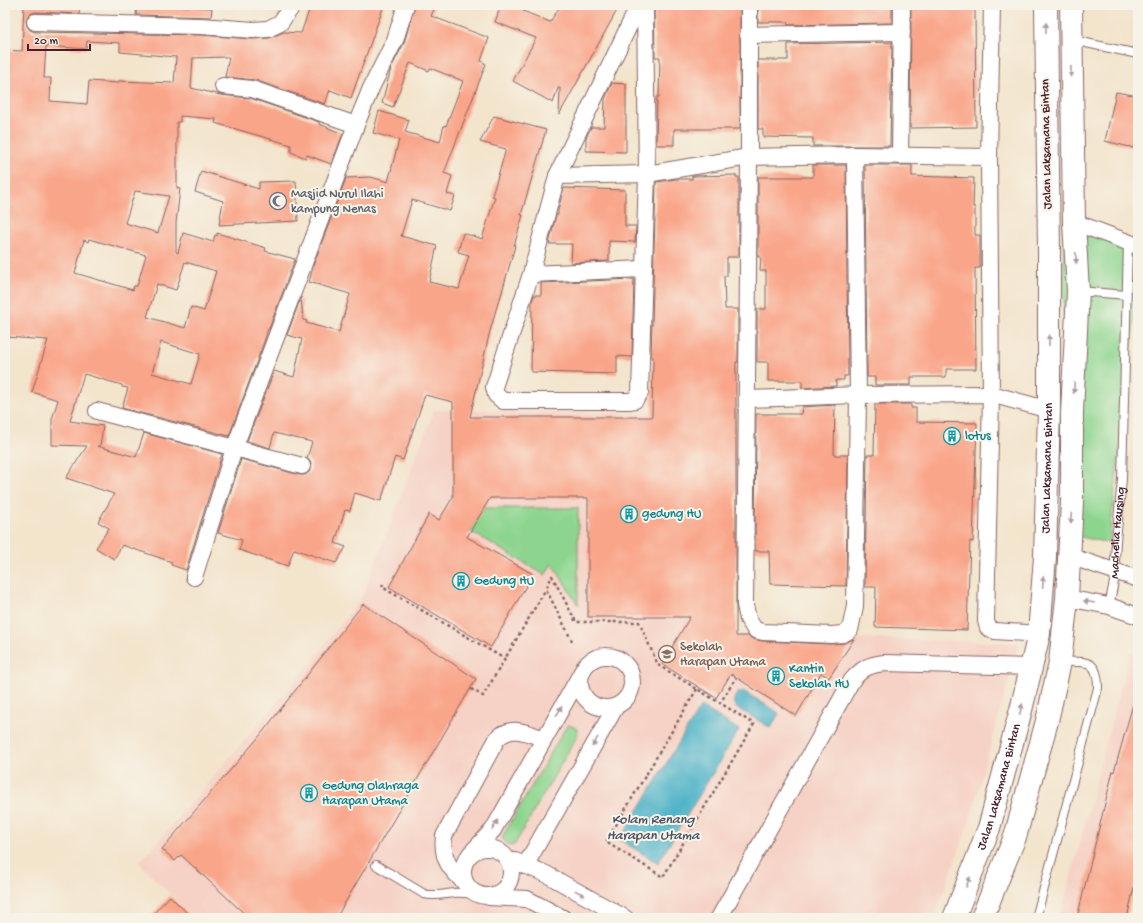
<svg xmlns="http://www.w3.org/2000/svg" width="1143" height="923" font-family="'Gochi Hand',sans-serif">
<style>
.built{fill:#f6d1c5}
.green{fill:#8dd58f;stroke:#6c7a5d}
.water{fill:#49b1c7;stroke:#4a6879}
.building{fill:#f9a589;fill-rule:evenodd}
.lines{fill:none;stroke-linecap:round;stroke-linejoin:round}
.service-casing{stroke:#856463;stroke-width:10}
.minor-casing{stroke:#856463;stroke-width:18}
.secondary-casing{stroke:#856463;stroke-width:24}
.path{stroke:#856463;stroke-width:2.5;stroke-dasharray:3 3;stroke-linecap:butt}
.service{stroke:#fff;stroke-width:8}
.minor{stroke:#fff;stroke-width:16}
.secondary{stroke:#fff;stroke-width:22}
.oneway{fill:#ae9aa0}
.labels{text-anchor:middle;dominant-baseline:central;stroke-width:4;stroke-linejoin:round;paint-order:stroke}
.street-label{font-size:13px;fill:#4a1f2b;stroke:#f7f3e8}
.worship-label{font-size:13px;fill:#5b616d;stroke:#f7f3e8;text-anchor:start}
.culture-label{font-size:13px;fill:#0d838f;stroke:#f7f3e8;text-anchor:start}
.education-label{font-size:13px;fill:#785e54;stroke:#f7f3e8;text-anchor:start}
.water-label{font-size:14px;font-style:italic;fill:#4a5262;stroke:#f7f3e8}
</style>
<rect width="100%" height="100%" fill="#f7f3e8"/>
<filter id="ink" filterUnits="userSpaceOnUse"><feTurbulence type="fractalNoise" baseFrequency=".025" numOctaves="2"/><feDisplacementMap in="SourceGraphic" scale="8" xChannelSelector="R" yChannelSelector="G"/><feConvolveMatrix kernelMatrix="1 2 1 2 8 2 1 2 1" color-interpolation-filters="sRGB"/></filter>
<filter id="wash" filterUnits="userSpaceOnUse"><feTurbulence type="fractalNoise" baseFrequency=".012" numOctaves="4" result="noise"/><feDisplacementMap in="SourceGraphic" scale="16" xChannelSelector="R" yChannelSelector="G"/><feGaussianBlur stdDeviation="0.9" result="paint"/><feColorMatrix in="noise" values="0 0 0 0 0 0 0 0 0 0 0 0 0 0 0 0 0 1.4 0 .05"/><feComposite in="paint" operator="in"/></filter>
<g filter="url(#wash)">
<rect width="100%" height="100%" fill="#f3e4cc"/>
<g class="built">
<polygon points="434,410 695,414 692,633 1019,643 969,823 934,918 194,918 139,863 309,665 363,596"/>
<polygon points="1130,652 1138,654 1138,858 1123,918 1060,918"/>
</g>
<g class="green">
<polygon points="1064,223 1138,246 1138,288 1109,543 1063,533"/>
<polygon points="484,508 578,508 578,605 552,563 545,575 470,531"/>
<path d="M569,725L576,728L578,733L577,736L515,844L511,846C507,844 504,842 502,837L566,727Z"/>
</g>
<g class="water">
<path d="M743,691L779,713L771,728L735,707C732,700 735,693 743,691Z"/>
<polygon points="701,706 739,730 658,863 620,840"/>
</g>
<g id="blocks">
<g class="building">
<path d="M24,5H80L79,14L35,12L30,14L27,17L26,21L27,26L30,30L35,32L201,35L252,39L269,38L284,32L301,33L311,5H384L351,98L330,90L325,104L255,80L225,77L229,57L193,58L191,88L221,95L250,98L319,122V124L343,134L331,164L307,155L306,158L291,152V145L215,123L216,119L180,116V122H177V188L180,189L176,223V252L178,253L183,233L213,242L215,235L217,236V233L266,248L265,251L295,259L269,329H268L264,342L229,436L122,408L128,388L122,387V385L84,374L70,421L103,426L100,446H97L136,457L144,433L222,454L186,570L171,565L172,562L122,545L114,559L96,548L109,528L98,522L114,494L66,478L87,446L52,445V419L58,400L32,392L48,340L5,337V220H6L9,185H5V50L22,51ZM87,41L120,43V52L176,57L174,83L118,81V83L89,81L87,104L50,101L51,78H44L46,46L86,49ZM135,191L169,196L158,233L125,223ZM89,239L146,255L137,286H134L133,290L75,273L84,240L88,242ZM185,262L216,271L204,311L191,307L185,328L147,317L157,284L176,290ZM161,342L200,354L191,384L152,373Z"/>
<polygon points="137,5 170,5 212,8 211,17 136,15"/>
<polygon points="415,5 436,5 431,16 489,38 481,61 486,64 444,173 452,176 447,194 455,196 450,211 412,200 401,236 437,246 429,282 459,289 469,255 458,252 463,233 482,239 495,197 492,196 506,149 480,142 494,116 546,130 521,215 523,215 514,246 515,246 500,299 499,299 489,335 470,417 652,417 653,357 651,357 656,182 675,179 692,179 692,176 694,176 736,175 736,177 739,177 739,257 727,257 727,276 724,276 725,309 738,309 738,362 736,362 736,636 748,636 753,639 762,641 831,644 844,643 854,639 829,678 821,673 796,716 731,674 716,698 662,664 690,617 588,617 588,498 490,498 467,537 533,574 491,647 389,587 429,514 439,520 453,497 453,402 425,395 403,460 395,457 381,501 355,493 350,511 345,510 335,543 346,547 336,563 294,549 288,566 239,550 242,540 218,533 241,459 300,475 305,475 309,472 311,469 311,463 307,458 312,442 274,433 270,448 247,441 274,371 294,377 302,339 287,335 301,297 303,320 307,321 306,323 339,332 350,294 309,282 314,263 346,178 371,177 388,182 399,140 373,133 379,111 409,120 405,132 440,142 444,125 446,126 463,81 430,68 429,71 410,63 393,107 382,103 391,68 404,43"/>
<polygon points="501,5 525,5 523,11 550,22 561,5 620,5 559,115 560,88 558,88 553,103 513,81 536,38 495,22"/>
<polygon points="654,5 740,5 740,129 674,129 674,145 656,145 657,97 659,97 660,57 655,57"/>
<polygon points="758,5 892,5 892,23 788,25 787,22 758,22"/>
<polygon points="911,5 975,5 976,127 910,128"/>
<polygon points="892,42 890,146 813,146 813,138 763,137 763,129 758,129 758,60 788,60 788,44"/>
<polygon points="612,83 626,84 626,152 586,151 586,138 591,127 604,127 605,99"/>
<polygon points="1116,92 1138,96 1138,149 1105,141"/>
<polygon points="813,165 846,165 848,376 844,376 844,380 836,380 836,386 802,388 802,381 768,381 768,362 757,362 757,309 766,309 766,271 760,271 761,257 758,257 758,177 813,177"/>
<polygon points="865,165 912,165 912,176 974,178 973,207 975,207 975,235 980,235 980,268 975,268 976,369 946,369 946,377 911,377 911,385 875,385 875,377 867,377"/>
<polygon points="201,171 259,189 259,182 296,181 298,221 219,225 223,201 195,192"/>
<polygon points="564,188 625,190 625,226 636,226 635,242 609,241 609,261 571,263 572,244 549,244 556,215 558,215 558,210"/>
<polygon points="634,279 632,357 617,356 617,374 531,372 532,302 534,295 541,295 541,283"/>
<polygon points="875,404 911,404 911,408 916,408 916,422 977,423 973,542 970,541 967,630 875,627 876,587 865,587 867,455 874,455"/>
<polygon points="835,405 834,455 848,455 846,586 770,584 769,551 755,551 756,414 801,414 802,407"/>
<polygon points="363,604 476,679 336,918 249,918 181,855 175,861 162,849 258,738"/>
<polygon points="1133,704 1138,704 1138,870 1127,918 1077,918 1113,771 1114,772"/>
<polygon points="170,896 192,918 149,918"/>
</g>
</g>
</g>
<g filter="url(#ink)">
<use href="#blocks" fill-opacity="0" stroke="#856463" stroke-width="1"/>
<g class="lines">
<g class="service-casing">
<g id="service">
<polyline points="1072,40 1138,54"/>
<polyline points="1079,291 1126,295"/>
<path id="s1" d="M1109,606L1116,572L1115,561L1116,541L1122,479L1128,243"/>
<path d="M376,865L424,894C435,897 443,894 454,893C463,892 471,894 480,895"/>
<path d="M1036,918L1098,688C1098,658 1086,662 1061,662"/>
</g>
</g>
<g class="minor-casing">
<g id="minor">
<polyline points="639,5 557,176 531,274 494,387 496,395 503,401 629,401 635,400 640,393 647,174 645,5"/>
<polyline points="749,5 749,157 745,605 748,619 755,630 763,632 831,635 843,634 850,630 855,606 858,395 855,155"/>
<polyline points="992,5 989,157 991,394 986,621 988,628 995,631 1039,634"/>
<polyline points="35,22 201,26 253,30 268,29 280,23 293,5"/>
<polyline points="748,35 902,32"/>
<polyline points="223,86 252,89 356,125"/>
<polyline points="900,156 902,5"/>
<polyline points="557,176 647,174 749,157 855,155 989,157"/>
<polyline points="1074,222 1138,246"/>
<polyline points="531,274 643,269"/>
<polyline points="747,399 858,395 991,394 1049,410"/>
<polyline points="97,411 302,466"/>
<polyline points="1069,556 1138,579"/>
<polyline points="194,577 234,449 356,125 371,88 395,40 406,5"/>
<polyline points="1067,598 1109,606 1138,616"/>
<circle cx="606" cy="682" r="26"/>
<circle cx="487" cy="872" r="24"/>
<polyline points="470,854 493,830 582,672"/>
<polyline points="515,861 546,874 625,918"/>
<polyline points="525,866 615,708"/>
<path d="M467,885C451,870 441,860 444,836L497,739C511,724 528,733 544,739"/>
<polyline points="489,897 527,899 563,918"/>
<path d="M719,918L852,680C863,668 868,665 884,663L1032,667"/>
</g>
</g>
<g class="secondary-casing">
<g id="secondary">
<path id="s2" d="M954,918L989,828L1022,706L1039,634L1045,557L1049,410V252L1046,5"/>
<polyline points="982,918 1015,837 1047,721 1060,662 1067,598 1072,502 1072,412 1078,291 1074,222 1071,5"/>
</g>
</g>
<g class="path">
<polyline points="383,584 382,587 505,659"/>
<polyline points="572,641 546,589 552,576 576,622 639,622 658,665 720,703 736,678"/>
<polyline points="471,689 483,696 546,589"/>
<polyline points="697,689 606,842 663,877 754,724 720,703"/>
</g>
<use href="#service" class="service"/>
<use href="#minor" class="minor"/>
<use href="#secondary" class="secondary"/>
</g>
<defs><path id="oneway-solid" d="M-6-.8H1V-3.2L6.5 0L1 3.2V.8H-6Z"/></defs>
<g class="oneway">
<use href="#oneway-solid" transform="translate(1046 28) rotate(-89)"/>
<use href="#oneway-solid" transform="translate(1071 72) rotate(89)"/>
<use href="#oneway-solid" transform="translate(1076 258) rotate(87)"/>
<use href="#oneway-solid" transform="translate(1049 340) rotate(-90)"/>
<use href="#oneway-solid" transform="translate(1074 388) rotate(93)"/>
<use href="#oneway-solid" transform="translate(1071 518) rotate(94)"/>
<use href="#oneway-solid" transform="translate(1043 582) rotate(-86)"/>
<use href="#oneway-solid" transform="translate(1089 602) rotate(-170)"/>
<use href="#oneway-solid" transform="translate(1021 709) rotate(-75)"/>
<use href="#oneway-solid" transform="translate(559 711) rotate(-61)"/>
<use href="#oneway-solid" transform="translate(595 742) rotate(120)"/>
<use href="#oneway-solid" transform="translate(495 825) rotate(-60)"/>
<use href="#oneway-solid" transform="translate(968 882) rotate(-69)"/>
<use href="#oneway-solid" transform="translate(580 893) rotate(29)"/>
</g>
</g>
<defs>
<g id="mosque-ring" transform="scale(0.9)"><circle r="9.5" fill="#f7f3e8" stroke="#6b7280" stroke-width="1.5"/><path d="M3.5-4.9A6 6 0 1 0 3.5 4.9A5 5 0 1 1 3.5-4.9Z" fill="#6b7280"/></g>
<g id="building-ring" transform="scale(0.9)"><circle r="9.5" fill="#f7f3e8" stroke="#0f9aa8" stroke-width="1.5"/><path d="M-4-6H4V6H1V3H-1V6H-4ZM-2.5-4.3h1.7v1.8h-1.7ZM.8-4.3h1.7v1.8H.8ZM-2.5-1h1.7V.8h-1.7ZM.8-1h1.7V.8H.8Z" fill="#0f9aa8"/></g>
<g id="school-ring" transform="scale(0.9)"><circle r="9.5" fill="#f7f3e8" stroke="#8d6e63" stroke-width="1.5"/><path d="M0-5L7-2L0 1L-7-2ZM-4 1L0 2.5L4 1V4Q0 6-4 4Z" fill="#8d6e63"/></g>
</defs>
<g fill-rule="evenodd">
<use href="#mosque-ring" x="278" y="201"/>
<use href="#building-ring" x="952" y="436"/>
<use href="#building-ring" x="629" y="514"/>
<use href="#building-ring" x="461" y="581"/>
<use href="#school-ring" x="667" y="654"/>
<use href="#building-ring" x="776" y="676"/>
<use href="#building-ring" x="309" y="793"/>
</g>
<g class="labels">
<g class="street-label">
<text transform="translate(1047 144) rotate(-91)">Jalan Laksamana Bintan</text>
<text stroke="none"><textPath href="#s2" startOffset="463">Jalan Laksamana Bintan</textPath></text>
<text stroke="none"><textPath href="#s1" startOffset="74">Machelia Hausing</textPath></text>
<text stroke="none"><textPath href="#s2" startOffset="139">Jalan Laksamana Bintan</textPath></text>
</g>
<g class="worship-label">
<text x="291" y="194">Masjid Nurul Ilahi<tspan x="291" dy="15">kampung Nenas</tspan></text>
</g>
<g class="culture-label">
<text x="965" y="436">lotus</text>
<text x="642" y="514">gedung HU</text>
<text x="474" y="581">Gedung HU</text>
<text x="789" y="669">Kantin<tspan x="789" dy="15">Sekolah HU</tspan></text>
<text x="322" y="786">Gedung Olahraga<tspan x="322" dy="15">Harapan Utama</tspan></text>
</g>
<g class="education-label">
<text x="680" y="647">Sekolah<tspan x="680" dy="15">Harapan Utama</tspan></text>
</g>
<g class="water-label">
<text x="653" y="820">Kolam Renang<tspan x="653" dy="16">Harapan Utama</tspan></text>
</g>
</g>
<rect width="1143" height="923" fill="none" stroke="#f7f3e8" stroke-width="20"/>
<path d="M28 44v6h62v-6" fill="none" stroke="#4a1f2b" stroke-width="2"/>
<text x="34" y="44" font-size="12" fill="#4a1f2b" stroke="#f7f3e8" stroke-width="3" paint-order="stroke">20 m</text>
</svg>
